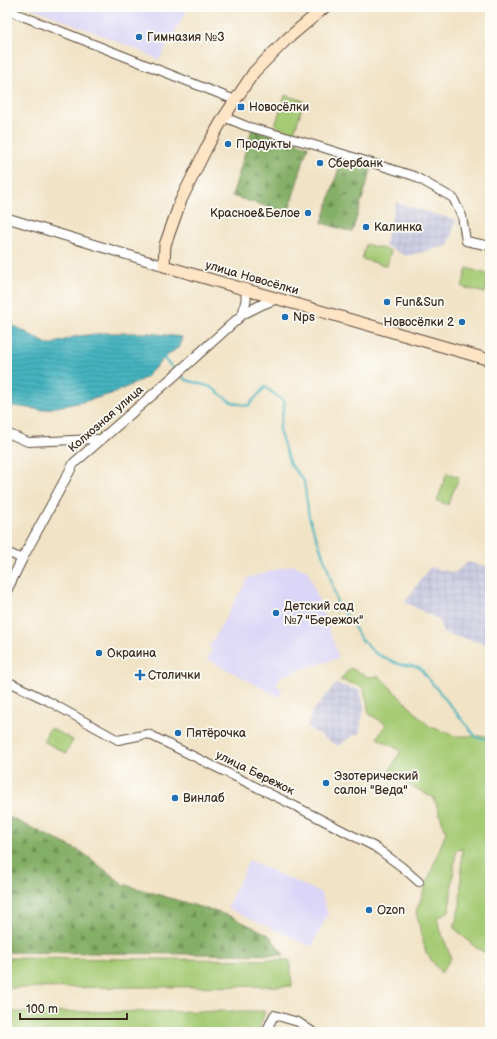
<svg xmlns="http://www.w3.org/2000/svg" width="497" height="1039" font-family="'Balsamiq Sans',sans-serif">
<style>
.built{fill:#dbd6f7}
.industrial{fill:url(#industrial-grid)}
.green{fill:#a6cb75;stroke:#707a4a}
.forest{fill:url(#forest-firs);stroke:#606c42}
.water{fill:url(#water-rules);stroke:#406f6e}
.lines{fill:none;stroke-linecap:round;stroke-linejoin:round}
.stream{stroke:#45b4bf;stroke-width:2}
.minor-casing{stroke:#564637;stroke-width:10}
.tertiary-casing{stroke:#564637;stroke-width:11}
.secondary-casing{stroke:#564637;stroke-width:13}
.minor{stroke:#fff;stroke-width:8}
.tertiary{stroke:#fff;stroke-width:9}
.secondary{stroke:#ffe4c6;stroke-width:11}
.poi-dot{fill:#1f6fb2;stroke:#fdfcf7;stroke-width:1.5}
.labels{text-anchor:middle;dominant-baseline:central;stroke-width:3.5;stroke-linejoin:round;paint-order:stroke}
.poi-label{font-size:12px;fill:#3b2a1e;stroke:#fdfcf7;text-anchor:start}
.street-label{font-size:12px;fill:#3b2a1e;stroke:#fdfcf7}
</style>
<defs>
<pattern id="industrial-grid" width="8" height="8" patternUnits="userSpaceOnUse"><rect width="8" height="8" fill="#c1c2dd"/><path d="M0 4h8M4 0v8" fill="none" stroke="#a7a7bd"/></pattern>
<pattern id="forest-firs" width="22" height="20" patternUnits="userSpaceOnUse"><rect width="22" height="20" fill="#84af66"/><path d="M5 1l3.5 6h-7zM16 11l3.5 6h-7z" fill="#6d8f53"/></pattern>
<pattern id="water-rules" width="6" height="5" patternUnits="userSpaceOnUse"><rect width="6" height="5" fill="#45b4bf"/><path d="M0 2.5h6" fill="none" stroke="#3b939b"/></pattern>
</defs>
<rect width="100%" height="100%" fill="#fdfcf7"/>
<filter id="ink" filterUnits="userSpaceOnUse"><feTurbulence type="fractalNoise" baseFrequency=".025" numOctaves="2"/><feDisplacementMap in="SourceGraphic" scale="8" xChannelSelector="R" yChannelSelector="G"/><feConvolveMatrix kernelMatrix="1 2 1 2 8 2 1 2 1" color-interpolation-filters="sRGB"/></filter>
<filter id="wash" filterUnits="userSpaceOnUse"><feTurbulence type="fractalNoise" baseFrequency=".012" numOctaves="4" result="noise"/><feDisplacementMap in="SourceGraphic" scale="16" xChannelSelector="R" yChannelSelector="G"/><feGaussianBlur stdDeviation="0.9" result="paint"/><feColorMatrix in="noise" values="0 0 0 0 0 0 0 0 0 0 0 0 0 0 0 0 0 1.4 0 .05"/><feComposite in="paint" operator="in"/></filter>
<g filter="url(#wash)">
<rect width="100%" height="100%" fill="#f1e3c6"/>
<g class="built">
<polygon points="30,7 189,7 159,60 139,50"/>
<polygon points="292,565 308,571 339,658 281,676 276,685 282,689 279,697 207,659 212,650 209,647 248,578"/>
<polygon points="249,860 321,893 328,914 312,947 227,908"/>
</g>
<g class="industrial">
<polygon points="396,203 456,220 448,246 406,256 384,245"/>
<polygon points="468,562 490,567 490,645 443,633 439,620 405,602 430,567 454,573"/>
<polygon points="336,684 360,690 364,707 359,735 353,735 338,746 307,727 312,712"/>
</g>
<g class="green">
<polygon points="285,95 304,101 294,133 275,126"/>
<polygon points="366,244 391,251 387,266 362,259"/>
<polygon points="467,268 490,275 485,293 462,287"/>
<polygon points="447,473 459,477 448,505 437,501"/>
<polygon points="350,668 369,677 379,676 429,726 455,736 490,736 490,955 475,947 454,928 460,905 462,849 456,850 449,911 437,918 439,926 451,958 441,973 426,953 416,912 446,832 434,798 388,774 401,751 377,738 386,724 369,714 367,702 363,687 340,680"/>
<polygon points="50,728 73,740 66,753 43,741"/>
<polygon points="7,958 290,960 292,986 7,988"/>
<polygon points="265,1011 258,1032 7,1032 7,1012"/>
</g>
<g class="forest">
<polygon points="252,129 308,146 288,213 232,196"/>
<polygon points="342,158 372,167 352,232 322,223"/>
<polygon points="7,816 82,852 123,884 230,916 269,935 284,955 7,952"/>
</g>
<polygon class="water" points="7,323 20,329 49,345 77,336 107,333 149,333 182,337 179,347 164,358 145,378 115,393 82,402 42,410 7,405"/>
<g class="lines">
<g class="stream">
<polyline points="162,357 176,371"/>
<polyline points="179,374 186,380 211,387 231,402 248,406 265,387 285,402 279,430 290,464 304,481 309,517 329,572 338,607 350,619 360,638 375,653 398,664 419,667 477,738 490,739"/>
</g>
</g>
</g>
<g filter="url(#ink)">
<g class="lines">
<g class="minor-casing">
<g id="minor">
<polyline points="7,10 235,100"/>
<polyline points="224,117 246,126 311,144 414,176 453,198 462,216 466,241 490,246"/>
<polyline points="7,433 28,442 96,439 101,440"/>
<polyline points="7,552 22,559"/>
<polyline points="7,681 48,701 118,740 148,734 293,805 375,847 402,867 419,882"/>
<polyline points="266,1032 274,1015 298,1022 313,1032"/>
</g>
</g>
<g class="tertiary-casing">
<g id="tertiary">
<polyline points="7,218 164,266"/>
<polyline points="243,314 246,300 246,290"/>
<polyline points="7,590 22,559 74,463 173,377 243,314 263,304 276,299"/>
</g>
</g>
<g class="secondary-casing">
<polyline id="secondary" points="325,7 287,39 254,72 224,117 208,145 181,200 165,245 164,266 490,360"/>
</g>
<use href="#minor" class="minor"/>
<use href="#tertiary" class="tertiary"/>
<use href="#secondary" class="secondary"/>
</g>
</g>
<g class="poi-dot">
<circle cx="139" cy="37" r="4"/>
<rect x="237" y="103" width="8" height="8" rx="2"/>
<circle cx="228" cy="144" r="4"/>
<circle cx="320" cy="163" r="4"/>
<circle cx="308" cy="213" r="4"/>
<circle cx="366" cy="227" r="4"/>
<circle cx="387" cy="302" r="4"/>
<circle cx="285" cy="317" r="4"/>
<circle cx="462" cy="322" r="4"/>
<circle cx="276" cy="613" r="4"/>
<circle cx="99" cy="653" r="4"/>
<path d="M138 669h4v4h4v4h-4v4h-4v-4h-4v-4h4z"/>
<circle cx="178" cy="733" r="4"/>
<circle cx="326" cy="783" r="4"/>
<circle cx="175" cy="798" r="4"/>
<circle cx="369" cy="910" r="4"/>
</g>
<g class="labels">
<g class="poi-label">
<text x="147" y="37">Гимназия №3</text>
<text x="249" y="107">Новосёлки</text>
<text x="236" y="144">Продукты</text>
<text x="328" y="163">Сбербанк</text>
<text x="300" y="213" text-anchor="end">Красное&amp;Белое</text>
<text x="374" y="227">Калинка</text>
<text x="395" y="302">Fun&amp;Sun</text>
<text x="293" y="317">Nps</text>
<text x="454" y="322" text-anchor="end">Новосёлки 2</text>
<text x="284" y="606">Детский сад<tspan x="284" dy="14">№7 "Бережок"</tspan></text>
<text x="107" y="653">Окраина</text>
<text x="148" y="675">Столички</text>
<text x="186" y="733">Пятёрочка</text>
<text x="334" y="776">Эзотерический<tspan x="334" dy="14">салон "Веда"</tspan></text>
<text x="183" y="798">Винлаб</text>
<text x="377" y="910">Ozon</text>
</g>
<g class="street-label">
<text transform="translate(252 278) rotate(16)">улица Новосёлки</text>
<text transform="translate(106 419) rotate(-41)">Колхозная улица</text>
<text transform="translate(255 773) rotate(26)">улица Бережок</text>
</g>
</g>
<rect width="497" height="1039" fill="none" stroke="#fdfcf7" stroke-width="24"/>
<path d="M20 1013v6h107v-6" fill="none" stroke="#3b2a1e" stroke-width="2"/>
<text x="26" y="1013" font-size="12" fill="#3b2a1e" stroke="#fdfcf7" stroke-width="3" paint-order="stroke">100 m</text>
</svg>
